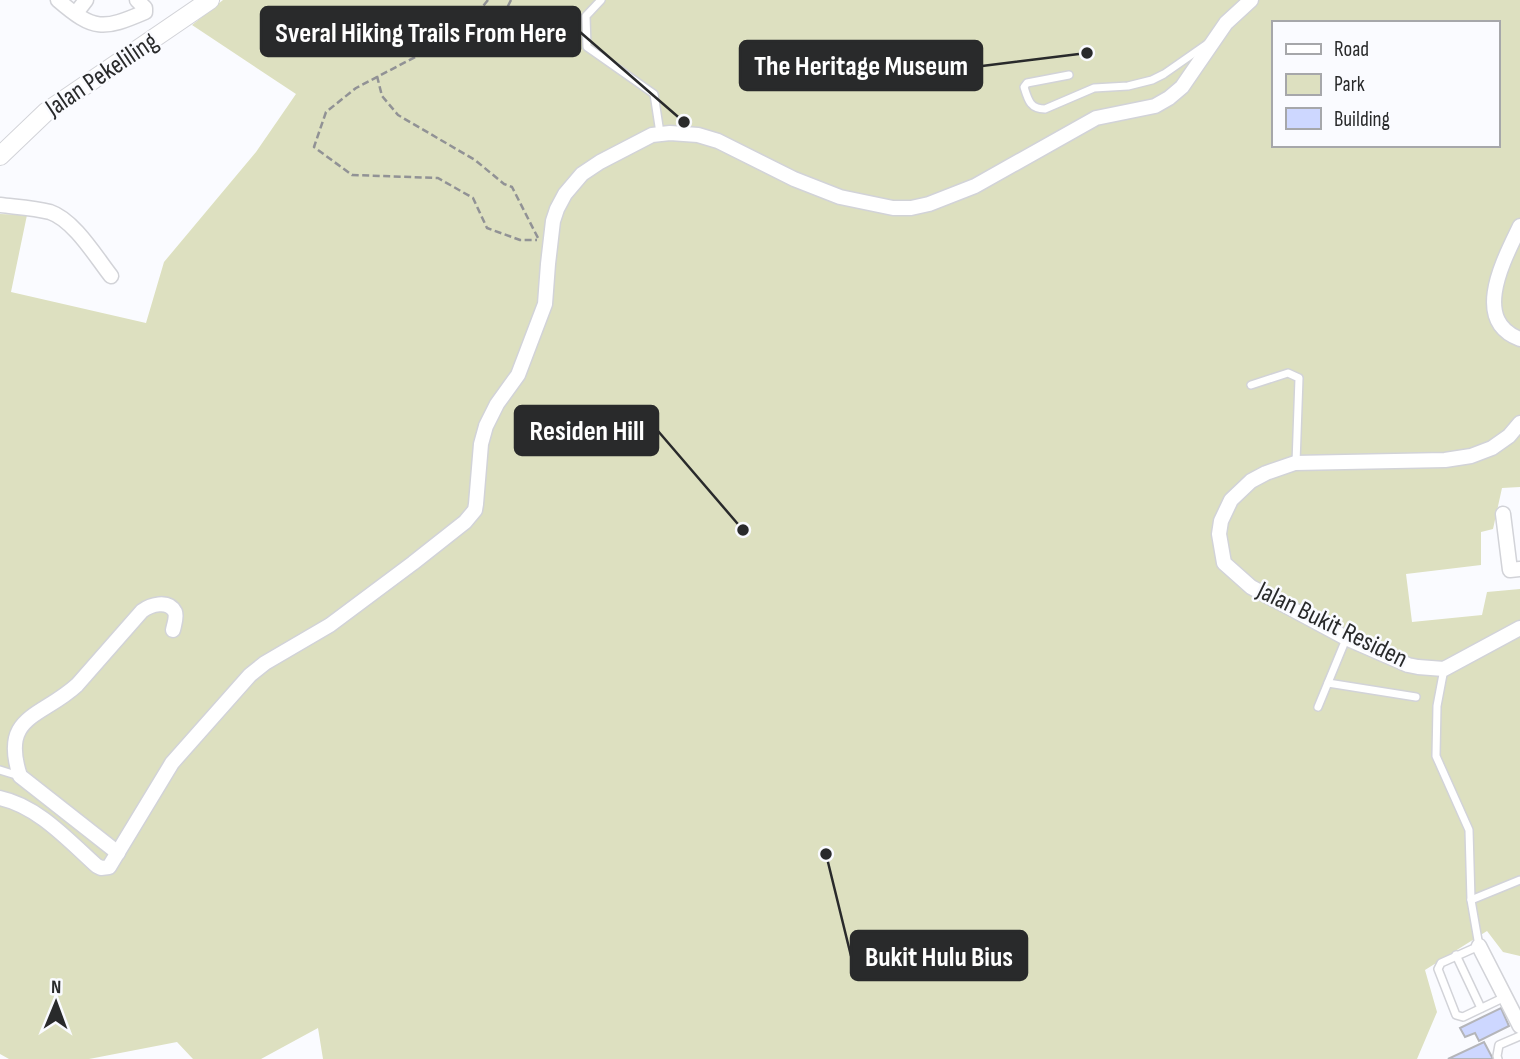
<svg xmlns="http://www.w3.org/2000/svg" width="1520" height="1059" font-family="'Sofia Sans Condensed',sans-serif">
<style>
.green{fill:#dde0c0;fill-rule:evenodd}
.building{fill:#cdd7ff;stroke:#b4b5ba;stroke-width:2}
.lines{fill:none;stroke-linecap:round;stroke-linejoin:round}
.service-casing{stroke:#d2d3d8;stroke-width:10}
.minor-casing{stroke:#d2d3d8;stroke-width:17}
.tertiary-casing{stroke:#d2d3d8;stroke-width:20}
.path{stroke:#919295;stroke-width:2.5;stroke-dasharray:7 3.5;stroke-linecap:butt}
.service{stroke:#fff;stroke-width:7}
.minor{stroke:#fff;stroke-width:14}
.tertiary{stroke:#fff;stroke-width:18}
.labels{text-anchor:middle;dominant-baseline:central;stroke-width:5;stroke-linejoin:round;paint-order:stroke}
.street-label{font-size:26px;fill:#292a2b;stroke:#fafbff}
.leader{fill:none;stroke:#292a2b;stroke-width:2.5}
.callout-dot{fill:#292a2b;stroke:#fafbff;stroke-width:2.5}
.callout{fill:#292a2b;stroke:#292a2b;stroke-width:2.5}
.callout-label{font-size:28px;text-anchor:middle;font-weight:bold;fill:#fff}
</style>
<rect width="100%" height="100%" fill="#fafbff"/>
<path class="green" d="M223,0H1520V487L1502,488L1493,529L1481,532V565L1406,574L1412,622L1482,615L1487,592L1520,589V956L1503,952L1487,931L1425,970L1437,1012L1417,1059H323L318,1028L261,1059H193L177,1042L89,1059H9L0,1054V214L27,215L11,292L146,323L164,262L256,152L296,94L192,25ZM1273,23H1497V145H1273Z"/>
<g class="building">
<polygon points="1501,1008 1509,1026 1479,1041 1475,1033 1465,1037 1460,1028"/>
<polygon points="1484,1042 1493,1059 1448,1059"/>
</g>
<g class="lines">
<g class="service-casing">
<g id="service">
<polyline points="601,0 586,16 587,47 654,94 660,133"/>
<path d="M1069,75L1027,83L1024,87C1028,100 1030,109 1045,109L1094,88L1128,86L1152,80L1164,74L1207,44"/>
<polyline points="1251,385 1288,373 1299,378 1296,463"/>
<polyline points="1444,669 1437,706 1436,756 1469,830 1471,900 1479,946 1441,963 1438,969 1456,1015 1463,1017 1505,997"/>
<polyline points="1328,683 1416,697"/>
<polyline points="1318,707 1346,639"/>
<polyline points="0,770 19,776"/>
<polyline points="1471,900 1520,880"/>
<polyline points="1456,955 1481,1008"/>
<polyline points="1498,1059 1497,1056 1499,1045 1520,1036"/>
</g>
</g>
<g class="minor-casing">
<g id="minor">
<path d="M58,0C94,31 103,30 145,12V8L137,0"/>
<polyline points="76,13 86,0"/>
<path d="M0,205C16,207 34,208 50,212C74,220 96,257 111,276"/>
<path d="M1520,226C1505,258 1470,320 1520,339"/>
<polyline points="1520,423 1509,436 1492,448 1471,456 1445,460 1295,463 1266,473 1251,481 1231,500 1221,521 1219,534 1224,563 1251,587 1346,638 1408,665 1418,667 1444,669 1520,628"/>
<polyline points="1503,514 1510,570 1520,569"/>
<path d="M0,798C38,806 69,841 97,866L101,868L109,867L172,763L250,675L265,663L330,625L413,563L465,522L475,510L476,504L481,444L486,426L497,404L518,375L545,304L548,264L553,221L557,209L565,194L582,174L600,162L652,135L670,133L698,135L718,141L794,179L840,197L893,208H911L929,204L975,186L1096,118L1155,106L1169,98L1182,87L1226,23L1251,0"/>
<path d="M118,853L20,776C0,715 41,718 77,685L142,611C150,605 168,599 175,612C177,617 174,625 173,630"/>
<polyline points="1479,946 1520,1026"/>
</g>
</g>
<g class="tertiary-casing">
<polyline id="tertiary" points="0,156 46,112 210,0"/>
</g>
<g class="path">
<polyline points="488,0 461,33 356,88 326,112 314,147 352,175 438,178 473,198 487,228 520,240 537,240"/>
<polyline points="511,0 503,16 576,16"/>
<polyline points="377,76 382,96 398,115 475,160 504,184 512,187 538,238"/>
</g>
<use href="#service" class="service"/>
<use href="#minor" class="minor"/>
<use href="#tertiary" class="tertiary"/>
</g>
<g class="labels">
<g class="street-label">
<text transform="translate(102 75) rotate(-34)">Jalan Pekeliling</text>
<text transform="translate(1332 625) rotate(26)">Jalan Bukit Residen</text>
</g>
</g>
<path class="leader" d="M684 122L580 32M1087 53L982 66M743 530L658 431M826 854L851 956"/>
<g class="callout-dot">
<circle cx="684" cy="122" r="7"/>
<circle cx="1087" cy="53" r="7"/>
<circle cx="743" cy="530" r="7"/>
<circle cx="826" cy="854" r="7"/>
</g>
<g class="callout">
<rect x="261" y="7" width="319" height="49" rx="7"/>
<rect x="740" y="41" width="242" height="49" rx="7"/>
<rect x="515" y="406" width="143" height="49" rx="7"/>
<rect x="851" y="931" width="176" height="49" rx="7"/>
</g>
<g class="callout-label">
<text x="421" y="42">Sveral Hiking Trails From Here</text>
<text x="861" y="75">The Heritage Museum</text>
<text x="587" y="440">Residen Hill</text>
<text x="939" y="966">Bukit Hulu Bius</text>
</g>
<rect x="1272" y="21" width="228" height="126" fill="#fafbff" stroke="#a6a7aa" stroke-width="2"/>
<rect x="1286" y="44" width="35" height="10" fill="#ffffff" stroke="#a6a7aa" stroke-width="2"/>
<text x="1334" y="56" font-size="21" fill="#292a2b">Road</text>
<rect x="1286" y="74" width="35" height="21" fill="#dde0c0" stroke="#a6a7aa" stroke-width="2"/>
<text x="1334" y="91" font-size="21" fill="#292a2b">Park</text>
<rect x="1286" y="108" width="35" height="21" fill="#cdd7ff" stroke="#a6a7aa" stroke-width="2"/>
<text x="1334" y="126" font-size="21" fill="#292a2b">Building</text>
<g transform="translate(56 1003) rotate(1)" stroke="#fafbff" stroke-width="5" paint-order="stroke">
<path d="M0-5L12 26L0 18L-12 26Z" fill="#292a2b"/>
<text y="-10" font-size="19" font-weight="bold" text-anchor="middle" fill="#292a2b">N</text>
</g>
</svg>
